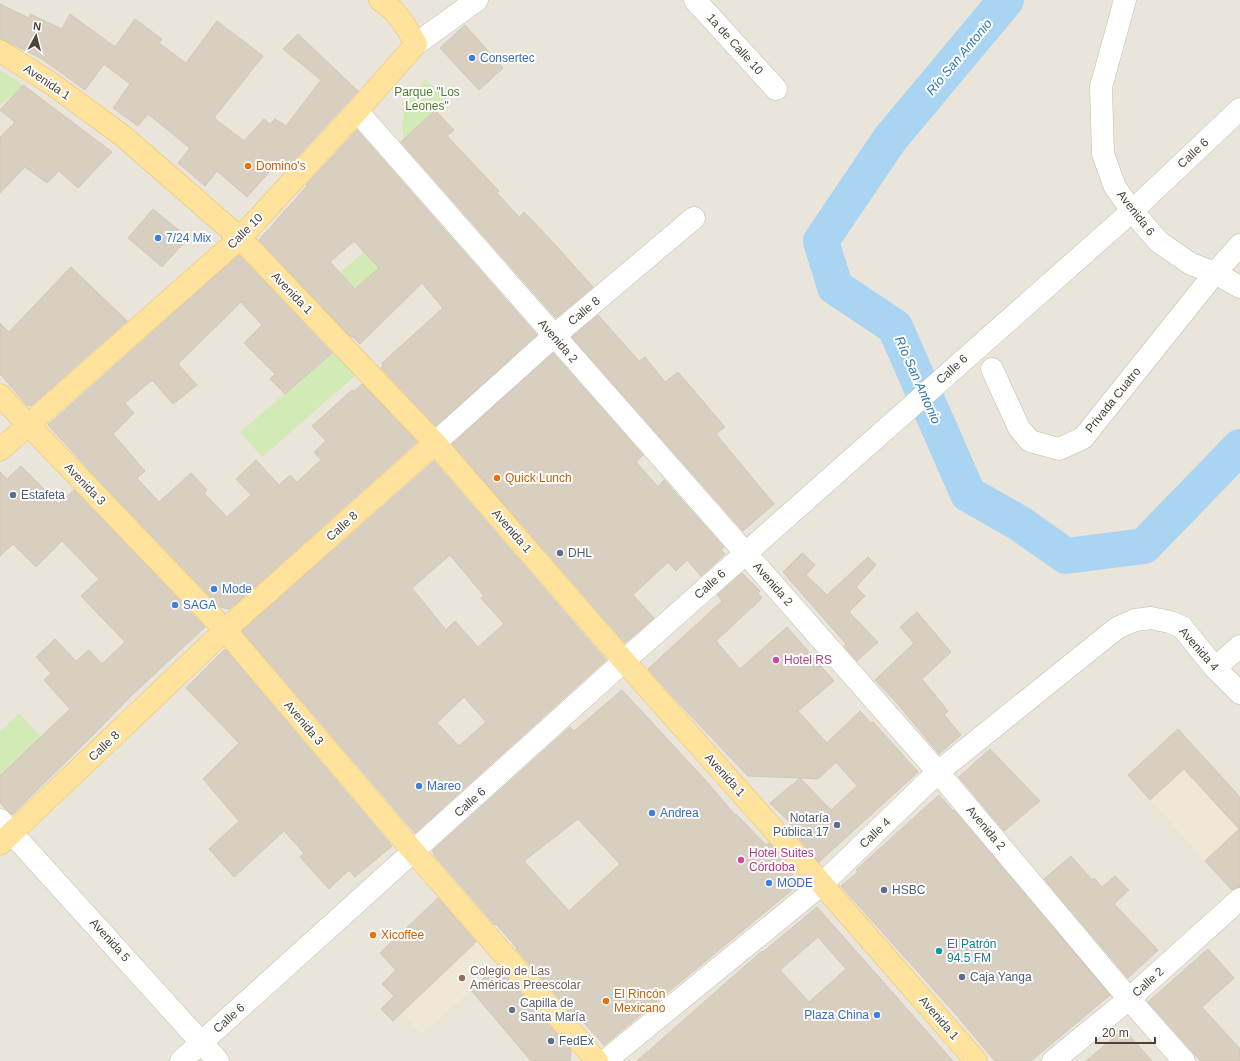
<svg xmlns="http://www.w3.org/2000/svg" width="1240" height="1061" font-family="Arial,sans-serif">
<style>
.residential{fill:#eae5da}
.education{fill:#efe8d6}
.green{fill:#d2eab5}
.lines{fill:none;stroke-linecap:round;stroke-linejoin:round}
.river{stroke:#a9d4f2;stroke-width:36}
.building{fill:#d8cfc1;stroke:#d3c7b4;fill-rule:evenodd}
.minor-casing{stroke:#c2bbae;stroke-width:23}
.major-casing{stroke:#e6c16a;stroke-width:23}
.minor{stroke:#fff;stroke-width:22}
.major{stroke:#ffe39c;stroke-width:22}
.shop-dot{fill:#3f7fe0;stroke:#fff;stroke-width:1.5}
.food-dot{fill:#e8710a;stroke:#fff;stroke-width:1.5}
.service-dot{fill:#5c6f8a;stroke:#fff;stroke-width:1.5}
.hotel-dot{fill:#d1479c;stroke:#fff;stroke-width:1.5}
.culture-dot{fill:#0f9aa8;stroke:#fff;stroke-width:1.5}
.education-dot{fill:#8d6e63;stroke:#fff;stroke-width:1.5}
.worship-dot{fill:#6b7280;stroke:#fff;stroke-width:1.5}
.labels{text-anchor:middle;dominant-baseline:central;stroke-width:4;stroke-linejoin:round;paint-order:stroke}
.street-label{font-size:12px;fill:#4b4439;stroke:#fff}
.shop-label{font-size:12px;fill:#366cbe;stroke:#fff;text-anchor:start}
.park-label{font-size:12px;fill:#4a7f2a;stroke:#fff}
.food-label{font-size:12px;fill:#c56008;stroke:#fff;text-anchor:start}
.service-label{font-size:12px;fill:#4e5e75;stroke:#fff;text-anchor:start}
.hotel-label{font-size:12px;fill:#b23c85;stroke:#fff;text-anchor:start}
.culture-label{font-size:12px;fill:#0d838f;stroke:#fff;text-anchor:start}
.education-label{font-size:12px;fill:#785e54;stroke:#fff;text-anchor:start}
.worship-label{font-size:12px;fill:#5b616d;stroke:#fff;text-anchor:start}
.water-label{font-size:13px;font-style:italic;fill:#2e7ab2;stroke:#fff}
</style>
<rect width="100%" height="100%" fill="#f6f3ec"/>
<rect class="residential" x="0" y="0" width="1240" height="1061"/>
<g class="education">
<polygon points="1178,729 1240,797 1240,886 1233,892 1128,775"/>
<polygon points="477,942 498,966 422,1035 402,1013"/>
</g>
<g class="green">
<polygon points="0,70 23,85 0,106"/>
<polygon points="425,79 446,98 404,139 402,123 405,107"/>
<polygon points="364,252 379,268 329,312 314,295"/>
<polygon points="335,351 356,375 262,457 240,432"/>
<polygon points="19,713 41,737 0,776 0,732"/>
</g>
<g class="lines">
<polyline class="river" points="1006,0 890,139 821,241 835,287 895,327 968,494 1019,523 1066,556 1144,546 1240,447"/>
</g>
<g class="building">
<polygon points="0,4 29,18 30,14 62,29 70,14 115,47 135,19 162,39 159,43 186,63 217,21 263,56 214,118 244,141 264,119 270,124 275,119 286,126 321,80 283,49 298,34 358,91 287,168 279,161 247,197 217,171 205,186 178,163 190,148 148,114 138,126 113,108 130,84 104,64 85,90 42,59 0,38"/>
<polygon points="465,25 503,68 479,90 440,48"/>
<polygon points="23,85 112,152 78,188 59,171 47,183 25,167 0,193 0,137 15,122 0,110"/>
<polygon points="435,110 454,130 447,136 499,191 497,193 519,217 524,212 549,238 593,287 556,318 401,142"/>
<path d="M357,130L537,335L436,426L381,368L383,365L382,363L443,308L422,283L360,344L352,336L351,337L259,240L307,186L306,185ZM354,241L379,268L355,289L330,262Z"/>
<polygon points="153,209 188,238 162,267 128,238"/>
<polygon points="239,255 332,353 285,394 270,379 275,374 244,343 262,325 241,302 178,364 197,385 173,404 152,380 125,403 134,413 113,434 145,471 137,478 159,502 191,473 207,490 204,493 227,517 251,495 236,479 256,460 279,485 290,475 297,482 321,460 314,452 326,441 312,426 352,390 353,392 362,384 417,442 230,609 220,607 92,473 48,425"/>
<polygon points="71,267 127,321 31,406 29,405 28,406 0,374 0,323 9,332"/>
<polygon points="598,315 639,361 645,357 665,382 678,372 725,427 716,434 774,504 743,531 572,337"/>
<polygon points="553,353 643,455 636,462 658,487 664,480 724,547 721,550 725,554 701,576 687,560 676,571 668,562 633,595 654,618 625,643 452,444"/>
<path d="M434,461L606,660L415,833L242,631ZM450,555L484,596L481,598L504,624L478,647L455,621L446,630L412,588ZM464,697L486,722L459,746L437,723Z"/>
<polygon points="21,466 59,504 74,490 205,627 132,695 92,736 12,815 0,803 0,776 70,709 44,680 51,673 36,657 55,639 76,661 89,650 102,664 125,642 81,596 99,579 62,541 36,567 13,544 0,556 0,472 7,479"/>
<polygon points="802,553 815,565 806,575 827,595 868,557 876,565 856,587 865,596 849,612 878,642 857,661 844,646 846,644 783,572"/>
<path d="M742,573L760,591L758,593L762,598L716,641L740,669L787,627L834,681L798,711L827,743L860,711L871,723L873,722L918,772L819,862L788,826L791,824L770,803L800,778L748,776L672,696L648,669L722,601L717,595ZM836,762L857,786L831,810L800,778L818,779Z"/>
<polygon points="917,612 951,652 922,679 948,711 944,715 961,735 939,754 897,703 875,680 914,643 900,627"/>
<polygon points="225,649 392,846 355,877 349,870 329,889 300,857 304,853 284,831 234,877 209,849 239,821 203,779 239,743 186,688"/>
<path d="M622,690L708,783L735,815L736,814L766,845L769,843L793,870L792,890L604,1045L574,1012V1016L516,949L517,948L496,924L495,925L433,854L434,853L432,851L570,727L574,731ZM578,819L620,864L569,911L524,861Z"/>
<polygon points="1178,729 1240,797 1240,887 1232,890 1205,861 1239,829 1184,769 1150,800 1128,775"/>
<polygon points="990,749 1040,801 1004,831 959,777"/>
<polygon points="939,795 953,811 954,810 1110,995 1031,1061 995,1061 953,1011 841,886 858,872 856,870"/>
<polygon points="1071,856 1092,880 1094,878 1102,887 1115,876 1129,890 1114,904 1158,950 1128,978 1044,879"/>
<polygon points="438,898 476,942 393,1021 381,1009 394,996 382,984 396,970 380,953"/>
<path d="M817,907L953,1061H637L762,951L763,952ZM818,937L846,969L809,1002L780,970Z"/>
<polygon points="1208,949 1234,978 1202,1007 1240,1049 1240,1061 1201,1061 1148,1002"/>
<polygon points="497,966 571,1050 570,1061 531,1061 471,990"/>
<polygon points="1124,1029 1152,1061 1086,1061"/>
</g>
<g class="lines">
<g class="minor-casing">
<g id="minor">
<polyline points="695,0 776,89"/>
<polyline points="1125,0 1101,87 1103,154 1115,187 1132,211 1159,242 1191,264 1215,273 1240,287"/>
<polyline points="416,44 477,0"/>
<polyline points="357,111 938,772 1129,999 1184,1061"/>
<polyline points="992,369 1019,428 1030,441 1059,449 1083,438 1215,273 1240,245"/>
<polyline points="435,443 554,336 694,218"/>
<polyline points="1215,668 1240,646"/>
<polyline points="0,820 218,1061"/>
<polyline points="181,1061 624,661 1132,211 1240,109"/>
<polyline points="605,1061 822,884 938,772 1117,628 1135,620 1151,618 1170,622 1182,627 1215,668 1240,693"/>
<polyline points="1053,1061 1129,999 1240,899"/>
</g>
</g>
<g class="major-casing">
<g id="major">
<polyline points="0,51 52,84 123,136 240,238 435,443 624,661 822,884 976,1061"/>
<polyline points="0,395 225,630 414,852 597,1061"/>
<path d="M0,450L240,238L357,111L416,44C405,26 399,12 380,0"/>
<polyline points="0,844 225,630 435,443"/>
</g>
</g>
<use href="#minor" class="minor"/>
<use href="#major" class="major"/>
</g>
<g class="shop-dot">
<circle cx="472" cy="58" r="4"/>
<circle cx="158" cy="238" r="4"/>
<circle cx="214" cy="589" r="4"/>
<circle cx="175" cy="605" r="4"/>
<circle cx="419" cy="786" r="4"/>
<circle cx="652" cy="813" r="4"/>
<circle cx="769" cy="883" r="4"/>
<circle cx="877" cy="1015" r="4"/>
</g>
<g class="food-dot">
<circle cx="248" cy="166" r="4"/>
<circle cx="497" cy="478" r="4"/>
<circle cx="373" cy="935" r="4"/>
<circle cx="606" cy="1001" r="4"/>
</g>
<g class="service-dot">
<circle cx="13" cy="495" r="4"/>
<circle cx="560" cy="553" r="4"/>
<circle cx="837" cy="825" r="4"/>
<circle cx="884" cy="890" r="4"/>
<circle cx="962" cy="977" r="4"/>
<circle cx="551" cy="1041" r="4"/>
</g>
<g class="hotel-dot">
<circle cx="776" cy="660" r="4"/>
<circle cx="741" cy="860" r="4"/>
</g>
<circle class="culture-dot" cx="939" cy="951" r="4"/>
<circle class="education-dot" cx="462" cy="978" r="4"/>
<circle class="worship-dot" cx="512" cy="1010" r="4"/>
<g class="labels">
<g class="street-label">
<text transform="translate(735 44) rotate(48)">1a de Calle 10</text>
<text transform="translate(47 82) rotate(34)">Avenida 1</text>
<text transform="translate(1193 153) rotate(-43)">Calle 6</text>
<text transform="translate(1136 213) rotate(52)">Avenida 6</text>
<text transform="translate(245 231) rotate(-45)">Calle 10</text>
<text transform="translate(292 293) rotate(46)">Avenida 1</text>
<text transform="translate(584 311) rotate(-40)">Calle 8</text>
<text transform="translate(558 341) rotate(49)">Avenida 2</text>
<text transform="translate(952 369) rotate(-42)">Calle 6</text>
<text transform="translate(1113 400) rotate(-51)">Privada Cuatro</text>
<text transform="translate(85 484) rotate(46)">Avenida 3</text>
<text transform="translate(342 526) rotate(-42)">Calle 8</text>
<text transform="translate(512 531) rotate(49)">Avenida 1</text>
<text transform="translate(710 584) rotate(-42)">Calle 6</text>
<text transform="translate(773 584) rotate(49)">Avenida 2</text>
<text transform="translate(1199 649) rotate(49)">Avenida 4</text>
<text transform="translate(304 723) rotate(50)">Avenida 3</text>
<text transform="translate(104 746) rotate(-44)">Calle 8</text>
<text transform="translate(725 775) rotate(48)">Avenida 1</text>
<text transform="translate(470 802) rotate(-42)">Calle 6</text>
<text transform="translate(986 828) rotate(50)">Avenida 2</text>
<text transform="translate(875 833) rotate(-44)">Calle 4</text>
<text transform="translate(110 940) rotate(48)">Avenida 5</text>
<text transform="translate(1148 982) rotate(-42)">Calle 2</text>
<text transform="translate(229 1018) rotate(-42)">Calle 6</text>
<text transform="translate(939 1018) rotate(49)">Avenida 1</text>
</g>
<g class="shop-label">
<text x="480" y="58">Consertec</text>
<text x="166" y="238">7/24 Mix</text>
<text x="222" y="589">Mode</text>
<text x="183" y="605">SAGA</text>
<text x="427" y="786">Mareo</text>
<text x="660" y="813">Andrea</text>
<text x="777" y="883">MODE</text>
<text x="869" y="1015" text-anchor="end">Plaza China</text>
</g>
<g class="park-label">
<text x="427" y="92">Parque "Los<tspan x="427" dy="14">Leones"</tspan></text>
</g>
<g class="food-label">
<text x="256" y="166">Domino's</text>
<text x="505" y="478">Quick Lunch</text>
<text x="381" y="935">Xicoffee</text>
<text x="614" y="994">El Rincón<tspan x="614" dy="14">Mexicano</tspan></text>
</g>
<g class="service-label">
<text x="21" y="495">Estafeta</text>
<text x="568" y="553">DHL</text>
<text x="829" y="818" text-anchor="end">Notaría<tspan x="829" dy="14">Pública 17</tspan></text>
<text x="892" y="890">HSBC</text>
<text x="970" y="977">Caja Yanga</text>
<text x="559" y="1041">FedEx</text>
</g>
<g class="hotel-label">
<text x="784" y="660">Hotel RS</text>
<text x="749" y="853">Hotel Suites<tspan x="749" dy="14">Córdoba</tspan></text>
</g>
<g class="culture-label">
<text x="947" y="944">El Patrón<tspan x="947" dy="14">94.5 FM</tspan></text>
</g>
<g class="education-label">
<text x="470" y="971">Colegio de Las<tspan x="470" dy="14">Américas Preescolar</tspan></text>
</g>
<g class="worship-label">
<text x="520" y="1003">Capilla de<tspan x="520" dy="14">Santa María</tspan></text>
</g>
<g class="water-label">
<text transform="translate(959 57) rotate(-50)">Río San Antonio</text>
<text transform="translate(918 380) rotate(66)">Río San Antonio</text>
</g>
</g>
<g transform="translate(36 36) rotate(7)" stroke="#ffffff" stroke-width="3" paint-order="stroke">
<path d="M0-3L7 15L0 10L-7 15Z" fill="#4b4439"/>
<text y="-6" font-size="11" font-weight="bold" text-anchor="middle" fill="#4b4439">N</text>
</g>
<path d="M1096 1037v6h59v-6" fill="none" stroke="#4b4439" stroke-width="2"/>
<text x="1102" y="1037" font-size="12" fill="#4b4439" stroke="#ffffff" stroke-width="3" paint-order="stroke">20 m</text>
</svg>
